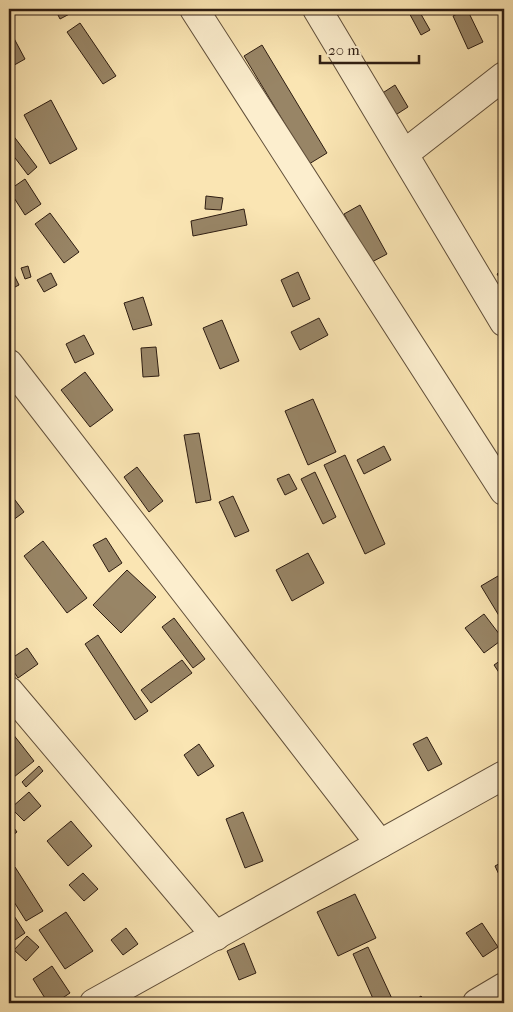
<svg xmlns="http://www.w3.org/2000/svg" width="513" height="1012" font-family="'IM FELL French Canon',serif">
<style>
.building{fill:#988566;stroke:#2e1d12}
.lines{fill:none;stroke-linecap:round;stroke-linejoin:round}
.minor-casing{stroke:#614f3a;stroke-width:30}
.minor{stroke:#fceece;stroke-width:28}
</style>
<rect width="100%" height="100%" fill="#fae5b3"/>
<filter id="stains"><feTurbulence type="fractalNoise" baseFrequency=".004" numOctaves="4"/><feColorMatrix values="0 0 0 0 .2 0 0 0 0 .09 0 0 0 0 .02 0 0 0 .5 -.17"/></filter>
<radialGradient id="worn" r=".72"><stop offset=".6" stop-color="#630" stop-opacity="0"/><stop offset="1" stop-color="#630" stop-opacity=".3"/></radialGradient>
<g class="building">
<polygon points="55,9 76,9 77,10 60,19"/>
<polygon points="407,9 418,9 430,30 421,35"/>
<polygon points="467,9 483,42 468,49 453,16"/>
<polygon points="80,23 116,76 103,84 67,32"/>
<polygon points="9,29 25,59 9,68"/>
<polygon points="262,45 327,153 309,164 244,56"/>
<polygon points="395,85 408,107 394,116 381,94"/>
<polygon points="51,100 77,149 50,164 24,115"/>
<polygon points="9,130 37,167 28,175 9,150"/>
<polygon points="25,179 41,204 25,215 9,190"/>
<polygon points="206,196 223,198 221,210 205,209"/>
<polygon points="360,205 387,254 370,263 344,214"/>
<polygon points="244,209 247,225 193,236 191,221"/>
<polygon points="50,213 79,252 64,263 35,224"/>
<polygon points="9,265 19,285 9,290"/>
<polygon points="28,266 31,277 25,279 21,268"/>
<polygon points="504,269 504,285 497,274"/>
<polygon points="298,272 310,299 293,307 281,280"/>
<polygon points="51,273 57,285 44,292 37,280"/>
<polygon points="143,297 152,325 133,330 124,303"/>
<polygon points="319,318 328,335 300,350 291,332"/>
<polygon points="222,320 239,361 220,369 203,328"/>
<polygon points="84,335 94,354 75,363 66,344"/>
<polygon points="156,347 159,376 143,377 141,348"/>
<polygon points="85,372 113,410 90,427 61,390"/>
<polygon points="313,399 336,452 308,465 285,411"/>
<polygon points="199,433 211,500 196,503 184,435"/>
<polygon points="384,446 391,460 364,474 357,460"/>
<polygon points="345,455 385,544 365,554 324,465"/>
<polygon points="137,467 163,501 149,512 124,477"/>
<polygon points="315,472 336,517 323,524 301,479"/>
<polygon points="289,474 297,489 285,495 277,479"/>
<polygon points="9,492 24,512 9,523"/>
<polygon points="233,496 249,531 235,537 219,502"/>
<polygon points="106,538 122,563 109,572 93,545"/>
<polygon points="43,541 87,598 67,613 24,556"/>
<polygon points="308,553 324,583 292,601 276,570"/>
<polygon points="127,570 156,597 121,633 93,605"/>
<polygon points="498,576 504,587 504,624 481,586"/>
<polygon points="484,614 503,639 484,653 465,628"/>
<polygon points="174,618 205,659 193,668 162,627"/>
<polygon points="98,635 148,711 135,720 85,644"/>
<polygon points="27,648 38,664 18,678 9,664 9,660"/>
<polygon points="504,658 504,680 494,665"/>
<polygon points="182,660 192,673 151,703 141,690"/>
<polygon points="9,729 34,761 9,781"/>
<polygon points="427,737 442,764 428,771 413,744"/>
<polygon points="199,744 214,766 198,776 184,755"/>
<polygon points="39,766 43,771 26,787 22,782"/>
<polygon points="29,792 41,806 24,821 11,808"/>
<polygon points="243,812 263,861 245,868 226,819"/>
<polygon points="9,821 17,832 9,838"/>
<polygon points="71,821 92,846 68,866 47,841"/>
<polygon points="504,861 504,880 502,881 495,866"/>
<polygon points="15,867 43,911 26,921 9,894 9,870"/>
<polygon points="83,873 98,889 84,901 69,885"/>
<polygon points="355,894 376,938 338,956 317,912"/>
<polygon points="9,908 25,933 9,944"/>
<polygon points="66,912 93,951 65,969 39,930"/>
<polygon points="482,923 498,947 483,957 466,933"/>
<polygon points="126,928 138,944 123,955 111,940"/>
<polygon points="27,936 39,947 26,961 14,950"/>
<polygon points="244,943 256,973 239,980 227,951"/>
<polygon points="368,947 394,1003 375,1003 353,954"/>
<polygon points="52,966 70,993 55,1003 48,1003 33,979"/>
<polygon points="421,996 427,1003 411,1003"/>
</g>
<g class="lines">
<g class="minor-casing">
<g id="minor">
<polyline points="194,9 504,491"/>
<polyline points="317,9 504,322"/>
<polyline points="404,154 504,76"/>
<polyline points="9,364 380,844"/>
<polyline points="9,691 216,936"/>
<polyline points="94,1003 504,775"/>
<polyline points="477,1003 504,987"/>
</g>
</g>
<use href="#minor" class="minor"/>
</g>
<rect width="513" height="1012" fill="none" stroke="#fae5b3" stroke-width="30"/>
<rect x="10" y="10" width="493" height="992" fill="none" stroke="#2e1d12" stroke-width="2.5"/>
<rect x="15" y="15" width="483" height="982" fill="none" stroke="#2e1d12"/>
<path d="M320 55v8h99v-8" fill="none" stroke="#2e1d12" stroke-width="2.5"/>
<text x="328" y="55" font-size="15" fill="#2e1d12" stroke="#fceece" stroke-width="4" paint-order="stroke">20 m</text>
<rect width="100%" height="100%" filter="url(#stains)"/>
<rect width="100%" height="100%" fill="url(#worn)"/>
</svg>
